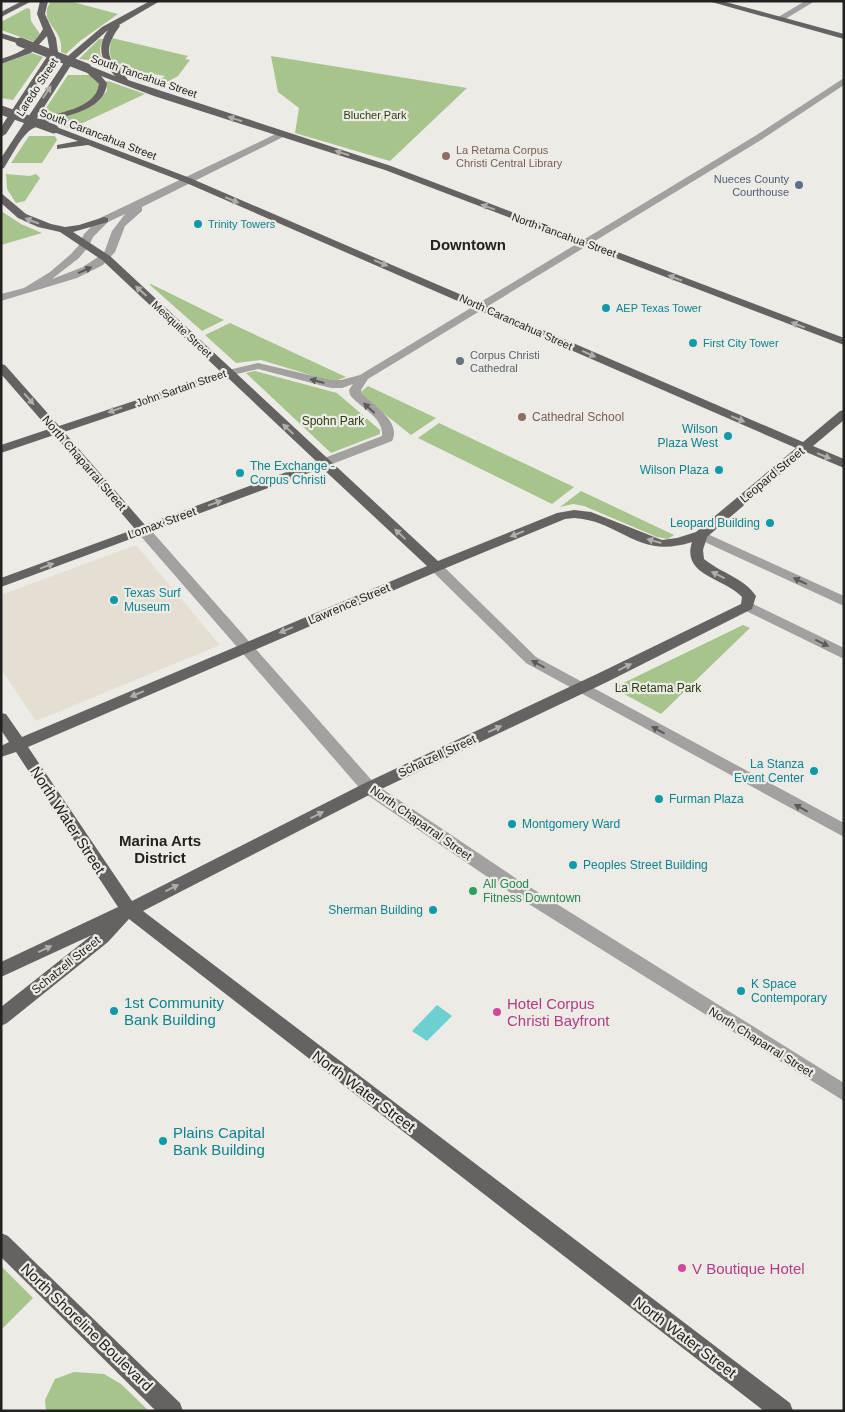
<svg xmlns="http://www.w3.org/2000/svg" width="845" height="1412" font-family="Helvetica,sans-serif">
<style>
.built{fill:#e5dfd3}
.green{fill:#a6c48c}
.water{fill:#6ccfd0}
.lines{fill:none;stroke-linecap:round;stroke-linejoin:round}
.minor{fill:#a3a0a0;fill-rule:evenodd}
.major{fill:#676262;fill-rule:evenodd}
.major-bridge{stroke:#676262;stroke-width:9}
.oneway{fill:#b1adab}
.oneway2{fill:#5c5b5a}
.education-dot{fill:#8d6e63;stroke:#edebe6;stroke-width:2}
.service-dot{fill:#5c6f8a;stroke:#edebe6;stroke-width:2}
.culture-dot{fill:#0f9aa8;stroke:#edebe6;stroke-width:2}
.worship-dot{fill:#6b7280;stroke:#edebe6;stroke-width:2}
.leisure-dot{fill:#2e9e5b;stroke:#edebe6;stroke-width:2}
.hotel-dot{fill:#d1479c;stroke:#edebe6;stroke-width:2}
.labels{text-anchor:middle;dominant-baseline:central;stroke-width:4.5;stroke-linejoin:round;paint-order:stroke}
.far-street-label{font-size:11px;fill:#222220;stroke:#edebe6}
.far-park-label{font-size:11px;fill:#283e10;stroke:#edebe6}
.far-education-label{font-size:11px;fill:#785e54;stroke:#edebe6;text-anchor:start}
.far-service-label{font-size:11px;fill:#4e5e75;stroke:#edebe6;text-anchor:end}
.far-culture-label{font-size:11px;fill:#0d838f;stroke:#edebe6;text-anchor:start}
.far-worship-label{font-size:11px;fill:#5b616d;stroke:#edebe6;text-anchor:start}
.education-label{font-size:12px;fill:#785e54;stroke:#edebe6;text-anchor:start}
.park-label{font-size:12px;fill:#283e10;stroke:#edebe6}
.culture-label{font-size:12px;fill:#0d838f;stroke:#edebe6;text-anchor:start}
.street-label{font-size:12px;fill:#222220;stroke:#edebe6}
.leisure-label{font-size:12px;fill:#27864d;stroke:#edebe6;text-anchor:start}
.far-district-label{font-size:15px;font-weight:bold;fill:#222220;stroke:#edebe6}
.near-street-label{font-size:15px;fill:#222220;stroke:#edebe6}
.quarter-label{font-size:15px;font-weight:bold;fill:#222220;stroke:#edebe6}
.near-culture-label{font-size:15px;fill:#0d838f;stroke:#edebe6;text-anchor:start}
.near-hotel-label{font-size:15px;fill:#b23c85;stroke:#edebe6;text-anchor:start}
</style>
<rect width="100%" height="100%" fill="#edebe6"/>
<polygon class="built" points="136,545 220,645 36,721 1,669 1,595"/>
<g class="green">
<path d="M51,1H69L118,14L80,41L66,54L61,52C65,28 36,23 51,1Z"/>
<polygon points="27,8 30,9 31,21 40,34 37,43 1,30 1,22"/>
<path d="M112,38L188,56L185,59L190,60L178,76L158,87L152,85L165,76L154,74L141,82C120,73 104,63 112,38Z"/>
<path d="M99,39H103C97,51 101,59 108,69L95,65L97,62L95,61L79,59Z"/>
<polygon points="32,53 43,57 13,100 1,98 1,64"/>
<polygon points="271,56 467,88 390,161 295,133 299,108 278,92"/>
<path d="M68,75H90L101,86C97,104 57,119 42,114Z"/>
<polygon points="108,81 145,94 72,128 65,127 69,125 55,118 88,107 97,102 107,91 106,82"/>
<polygon points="29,136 55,136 57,140 42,163 11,163"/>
<polygon points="6,174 30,176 36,174 40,178 25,201 16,203 7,189"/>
<polygon points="1,211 21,224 42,233 1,245"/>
<polygon points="150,285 151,284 224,320 202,331"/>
<polygon points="230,323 346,377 338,380 327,380 261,360 236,363 205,335"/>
<polygon points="255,371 337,393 380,430 380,434 331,453 246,373"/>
<polygon points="368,386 436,418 411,435 362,396 362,391"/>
<polygon points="439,423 574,487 552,504 418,438"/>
<polygon points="581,491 674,535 668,539 657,537 584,506 573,504 560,507"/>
<polygon points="743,625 750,628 661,714 613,688"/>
<polygon points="1,1266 33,1298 1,1330"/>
<polygon points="74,1372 104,1374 121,1384 149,1411 46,1411 45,1400 55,1379"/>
</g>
<polygon class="water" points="437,1005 452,1016 427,1041 412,1031"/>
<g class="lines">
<g class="minor">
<polygon points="805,1 815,1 782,21 775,19"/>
<path d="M844,78V85L761,140L368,379L361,390L362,394C373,405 402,422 392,441L327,466H319L317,463L319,460L382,436C384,417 360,408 350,395L349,390L353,384L342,388H331L258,369L228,376L222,373L224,371L258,363L331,380H341L360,375L755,136Z"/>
<path d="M282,131L287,134L285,136L142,207V211L125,226L115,252L103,265L77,278L1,301V294L24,288L50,272L71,254L79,245L84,234L100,218ZM125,214L112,231L104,253L83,267L52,279L79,258L89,246L93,237L108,222Z"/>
<polygon points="143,526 148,527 375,784 520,881 844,1083 844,1101 508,891 363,792 138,533 136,530"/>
<polygon points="701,531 844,596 844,606 696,538 694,535"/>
<polygon points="436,563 441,564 536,657 844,823 844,837 526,663 431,570 429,567"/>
<polygon points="747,601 844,648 844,659 742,609 740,606 742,603"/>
</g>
<g class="major">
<polygon points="22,1 32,1 1,17 1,12"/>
<path d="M40,1H48L45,14L56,38L58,52L6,134L1,137V127L50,52L47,36L31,53L1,64V59C20,53 33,47 43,29L37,14Z"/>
<path d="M150,1H160L119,25L120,26C109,41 103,54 118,69C122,73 126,76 128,80L391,166L844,338V345L385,170L154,96L101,76L107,83C104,117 51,114 28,132C19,140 11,157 4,168L1,169V158L69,55L102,27ZM108,30C96,48 101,61 115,76L90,66H84V70L99,84C96,110 55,112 35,121L75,59Z"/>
<polygon points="708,1 722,1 844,34 844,39"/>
<polygon points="1,33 23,40 24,42 20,44 1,38"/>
<path d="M54,126L190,178L803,442L840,411L844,410V420L813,446L844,459V468L806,452L707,537L703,550L704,559C721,573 744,578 756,596L752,609L607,682L375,792L143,911L790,1403L793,1411H764L129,919L108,942L7,1023L1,1026V1007L92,935L1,977V962L118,907L16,752L1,757V746L9,742L1,730V713L6,714L22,737L427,566L322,468L1,587V578L135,529L54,435L1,453V445L49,429L1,374V364L5,365L59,426L221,372L102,260L60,232L38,227L18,218L1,203V193L26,214L51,224L65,227L79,225L104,217L108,218V222L73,232L110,256L438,561L557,513L574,510L591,512L662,540L677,538L696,532L796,448L184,182L88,145L57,149V145L78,141L51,131L49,129ZM227,377L316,461L145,525L64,432ZM574,518C622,521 637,560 692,542C681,576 725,578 742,597L741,604L597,674L363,784L132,901L28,747L441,570L565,519Z"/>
<polygon points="1,1233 8,1236 180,1403 183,1411 156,1411 1,1257"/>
</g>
<g class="major-bridge">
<polyline points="20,42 87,68"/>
<polyline points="1,110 54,129"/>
</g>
</g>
<defs><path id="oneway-solid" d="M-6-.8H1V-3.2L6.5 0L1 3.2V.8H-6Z" transform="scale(1.25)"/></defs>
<g class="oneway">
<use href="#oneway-solid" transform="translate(47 92) rotate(-57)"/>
<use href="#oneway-solid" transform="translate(235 119) rotate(-162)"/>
<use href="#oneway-solid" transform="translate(342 153) rotate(-162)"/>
<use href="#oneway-solid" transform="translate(232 200) rotate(23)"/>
<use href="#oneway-solid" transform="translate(488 207) rotate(-160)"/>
<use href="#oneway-solid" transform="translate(32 221) rotate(-159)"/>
<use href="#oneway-solid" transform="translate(381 263) rotate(23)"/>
<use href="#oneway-solid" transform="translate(675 278) rotate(-159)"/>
<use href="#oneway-solid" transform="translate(141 291) rotate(-138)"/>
<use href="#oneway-solid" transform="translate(798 325) rotate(-159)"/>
<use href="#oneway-solid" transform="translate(589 354) rotate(24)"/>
<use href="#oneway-solid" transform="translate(29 399) rotate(49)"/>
<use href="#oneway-solid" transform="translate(115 410) rotate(161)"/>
<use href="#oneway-solid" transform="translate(738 419) rotate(23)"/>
<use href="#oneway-solid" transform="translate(288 429) rotate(-137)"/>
<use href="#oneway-solid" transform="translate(824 456) rotate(22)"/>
<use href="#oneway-solid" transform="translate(215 503) rotate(-20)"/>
<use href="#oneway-solid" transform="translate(400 534) rotate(-137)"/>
<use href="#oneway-solid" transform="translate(517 534) rotate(158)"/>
<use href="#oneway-solid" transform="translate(654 541) rotate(-164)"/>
<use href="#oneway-solid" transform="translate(47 566) rotate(-21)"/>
<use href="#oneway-solid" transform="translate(718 575) rotate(-154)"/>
<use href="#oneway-solid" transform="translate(286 630) rotate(157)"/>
<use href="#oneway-solid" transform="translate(625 667) rotate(-26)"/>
<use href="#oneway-solid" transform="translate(137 694) rotate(157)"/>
<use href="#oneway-solid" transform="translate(495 729) rotate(-25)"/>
<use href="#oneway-solid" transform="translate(317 815) rotate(-27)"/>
<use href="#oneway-solid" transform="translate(172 888) rotate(-27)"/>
<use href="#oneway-solid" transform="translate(45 949) rotate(-25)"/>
</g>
<g class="oneway2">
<use href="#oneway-solid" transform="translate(85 270) rotate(-24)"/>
<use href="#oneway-solid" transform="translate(317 381) rotate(-165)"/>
<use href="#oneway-solid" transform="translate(369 408) rotate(-138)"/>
<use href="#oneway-solid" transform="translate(800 581) rotate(-155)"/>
<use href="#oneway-solid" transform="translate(822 643) rotate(26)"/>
<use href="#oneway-solid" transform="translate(538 664) rotate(-151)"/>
<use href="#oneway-solid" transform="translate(658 730) rotate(-151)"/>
<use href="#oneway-solid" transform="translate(801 808) rotate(-151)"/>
</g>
<g class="education-dot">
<circle cx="446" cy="156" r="5"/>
<circle cx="522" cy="417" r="5"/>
</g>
<circle class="service-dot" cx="799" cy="185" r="5"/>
<g class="culture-dot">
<circle cx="198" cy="224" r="5"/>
<circle cx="606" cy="308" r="5"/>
<circle cx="693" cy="343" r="5"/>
<circle cx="728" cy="436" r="5"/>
<circle cx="719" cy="470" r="5"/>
<circle cx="240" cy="473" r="5"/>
<circle cx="770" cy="523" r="5"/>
<circle cx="114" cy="600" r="5"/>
<circle cx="814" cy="771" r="5"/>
<circle cx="659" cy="799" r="5"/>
<circle cx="512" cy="824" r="5"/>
<circle cx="573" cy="865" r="5"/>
<circle cx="433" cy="910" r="5"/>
<circle cx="741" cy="991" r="5"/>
<circle cx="114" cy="1011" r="5"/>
<circle cx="163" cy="1141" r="5"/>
</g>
<circle class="worship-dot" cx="460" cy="361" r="5"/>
<circle class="leisure-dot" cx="473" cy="891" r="5"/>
<g class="hotel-dot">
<circle cx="497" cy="1012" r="5"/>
<circle cx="682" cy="1268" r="5"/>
</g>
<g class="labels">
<g class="far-street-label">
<text transform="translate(144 76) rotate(19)">South Tancahua Street</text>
<text transform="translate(37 87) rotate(-57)">Laredo Street</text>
<text transform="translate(98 134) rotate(21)">South Carancahua Street</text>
<text transform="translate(564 235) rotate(20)">North Tancahua Street</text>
<text transform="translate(516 322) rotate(24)">North Carancahua Street</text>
<text transform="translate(182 329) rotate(43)">Mesquite Street</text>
<text transform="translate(181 388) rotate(-19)">John Sartain Street</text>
</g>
<g class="far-park-label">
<text x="375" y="115">Blucher Park</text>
</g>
<g class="far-education-label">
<text x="456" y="150">La Retama Corpus<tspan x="456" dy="13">Christi Central Library</tspan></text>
</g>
<g class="far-service-label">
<text x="789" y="179">Nueces County<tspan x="789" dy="13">Courthouse</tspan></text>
</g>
<g class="far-culture-label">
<text x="208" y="224">Trinity Towers</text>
<text x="616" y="308">AEP Texas Tower</text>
<text x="703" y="343">First City Tower</text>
</g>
<g class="far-worship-label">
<text x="470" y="355">Corpus Christi<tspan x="470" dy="13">Cathedral</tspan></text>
</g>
<g class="education-label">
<text x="532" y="417">Cathedral School</text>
</g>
<g class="park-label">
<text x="333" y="421">Spohn Park</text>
<text x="658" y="688">La Retama Park</text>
</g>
<g class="culture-label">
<text x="718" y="429" text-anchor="end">Wilson<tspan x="718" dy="14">Plaza West</tspan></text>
<text x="250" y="466">The Exchange -<tspan x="250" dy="14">Corpus Christi</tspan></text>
<text x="709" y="470" text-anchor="end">Wilson Plaza</text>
<text x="760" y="523" text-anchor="end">Leopard Building</text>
<text x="124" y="593">Texas Surf<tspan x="124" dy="14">Museum</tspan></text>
<text x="804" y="764" text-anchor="end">La Stanza<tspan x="804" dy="14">Event Center</tspan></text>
<text x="669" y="799">Furman Plaza</text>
<text x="522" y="824">Montgomery Ward</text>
<text x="583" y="865">Peoples Street Building</text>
<text x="423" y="910" text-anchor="end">Sherman Building</text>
<text x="751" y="984">K Space<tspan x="751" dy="14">Contemporary</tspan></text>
</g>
<g class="street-label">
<text transform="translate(84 463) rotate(49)">North Chaparral Street</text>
<text transform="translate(772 475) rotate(-40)">Leopard Street</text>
<text transform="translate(162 523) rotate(-20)">Lomax Street</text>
<text transform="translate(349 604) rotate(-23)">Lawrence Street</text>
<text transform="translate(437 756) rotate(-25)">Schatzell Street</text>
<text transform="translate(421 823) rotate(35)">North Chaparral Street</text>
<text transform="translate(66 965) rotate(-39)">Schatzell Street</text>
<text transform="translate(761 1042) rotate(32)">North Chaparral Street</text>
</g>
<g class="leisure-label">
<text x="483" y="884">All Good<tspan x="483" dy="14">Fitness Downtown</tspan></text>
</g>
<g class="far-district-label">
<text x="468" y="244">Downtown</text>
</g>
<g class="near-street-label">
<text transform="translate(68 820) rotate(57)">North Water Street</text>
<text transform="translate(364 1091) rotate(37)">North Water Street</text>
<text transform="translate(87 1327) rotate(44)">North Shoreline Boulevard</text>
<text transform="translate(685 1337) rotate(37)">North Water Street</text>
</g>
<g class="quarter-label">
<text x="160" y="840">Marina Arts<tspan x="160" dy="17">District</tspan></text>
</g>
<g class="near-culture-label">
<text x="124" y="1002">1st Community<tspan x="124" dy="17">Bank Building</tspan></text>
<text x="173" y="1132">Plains Capital<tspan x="173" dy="17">Bank Building</tspan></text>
</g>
<g class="near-hotel-label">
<text x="507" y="1003">Hotel Corpus<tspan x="507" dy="17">Christi Bayfront</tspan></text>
<text x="692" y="1268">V Boutique Hotel</text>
</g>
</g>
<rect width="845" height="1412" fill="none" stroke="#222220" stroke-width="5"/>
</svg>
